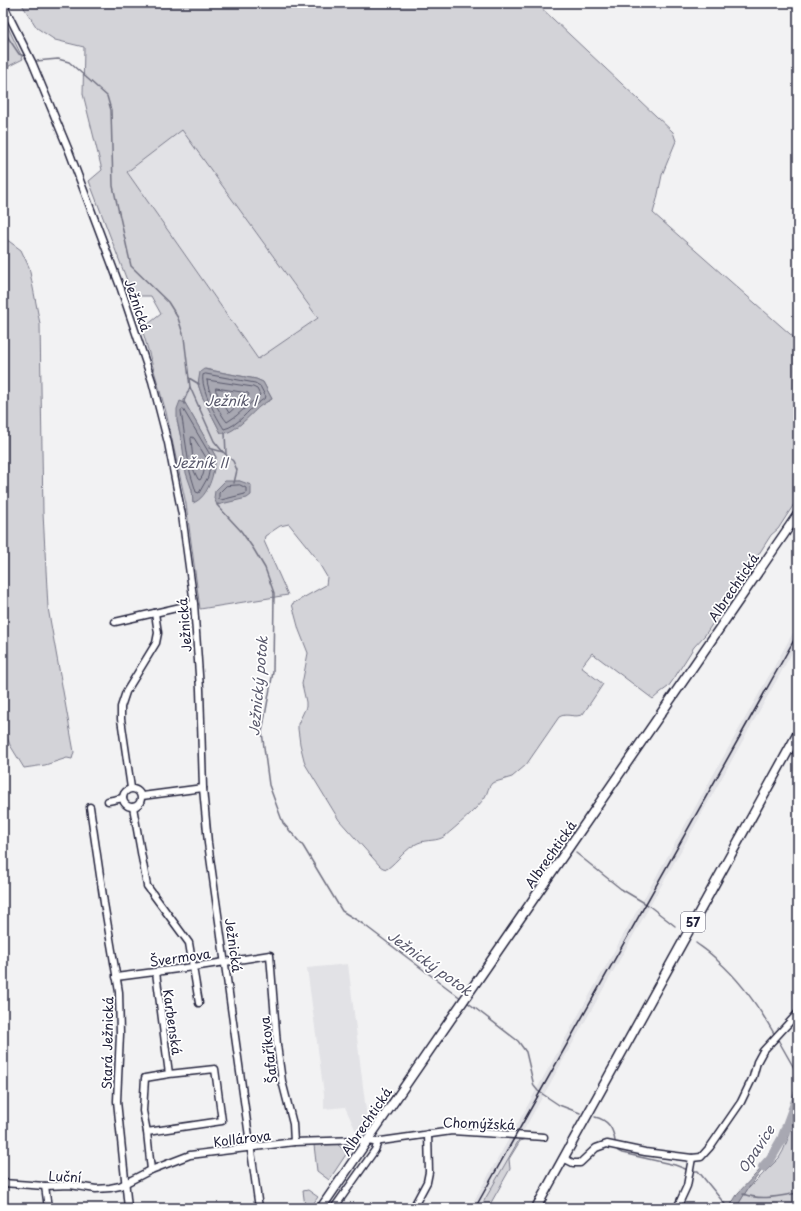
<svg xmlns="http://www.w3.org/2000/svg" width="801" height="1211" font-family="'Playpen Sans',sans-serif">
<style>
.built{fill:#e2e2e6}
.green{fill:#d3d3d8;stroke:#7a7a8a;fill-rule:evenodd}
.water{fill:#a8a8b2;stroke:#727282}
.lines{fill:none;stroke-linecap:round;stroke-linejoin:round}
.shore{stroke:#58586b;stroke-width:1}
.stream{stroke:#727282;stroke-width:1.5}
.river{stroke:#a8a8b2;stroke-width:10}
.minor-casing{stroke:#22223b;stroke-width:9}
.major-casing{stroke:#22223b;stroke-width:11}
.minor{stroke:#fff;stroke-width:6}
.major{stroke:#fff;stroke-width:8}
.rail{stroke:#22223b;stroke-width:1.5}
.labels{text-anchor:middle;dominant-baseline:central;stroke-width:3.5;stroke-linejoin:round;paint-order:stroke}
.shield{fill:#fff;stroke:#646476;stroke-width:1}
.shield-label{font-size:12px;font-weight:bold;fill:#22223b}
.street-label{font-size:13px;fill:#22223b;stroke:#fff}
.water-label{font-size:14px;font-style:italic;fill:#58586b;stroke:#fff}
</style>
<rect width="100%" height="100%" fill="#f2f2f3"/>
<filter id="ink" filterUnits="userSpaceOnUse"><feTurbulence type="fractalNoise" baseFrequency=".025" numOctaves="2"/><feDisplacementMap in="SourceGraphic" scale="8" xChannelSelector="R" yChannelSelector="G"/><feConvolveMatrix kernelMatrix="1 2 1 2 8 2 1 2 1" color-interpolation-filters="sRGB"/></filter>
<g filter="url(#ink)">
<g class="built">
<polygon points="182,129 318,319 258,359 127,172"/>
<polygon points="798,624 798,642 705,808 480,1208 470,1208"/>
<polygon points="348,964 368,1127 359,1138 345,1107 324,1109 324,1094 307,968"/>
</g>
<g class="green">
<path d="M21,3H536L673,132L676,141L662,175L657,199L653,213L798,341V418L795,420V422L798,426V498L778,529L771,535L755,560L743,581L733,594L729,597L722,609L705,635L694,647L673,680L668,687L661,692L653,699L592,653L581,667L603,684L583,714C575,719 567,712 559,717L526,765L512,777L492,783C488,787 488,792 485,797C478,808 456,827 445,836C437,842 427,839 418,843C406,848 398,861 387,869L383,868L380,866L339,820L305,764L300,744L298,729V724L306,707V702L302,684L308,653L299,630L292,604L326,585L327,577L314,555L289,524L280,526L265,536L264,541L288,595L200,609L186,504L166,412L142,329L161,314L151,296H133L89,181L102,170L83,94L84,47L55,40L37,28ZM182,130L318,318L258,359L127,172ZM205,369L256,379L263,382L272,399C269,401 264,403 261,405C248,415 238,431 221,433L202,396L198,384ZM185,403L216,457L193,503L192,490L177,420ZM240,481L247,498L225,482Z"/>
<polygon points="3,17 23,59 9,66 6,75 3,78"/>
<polygon points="3,239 6,239 21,250 29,267 40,324 43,513 48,608 74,752 72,759 67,758 45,765 24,768 10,745 3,727"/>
<polygon points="798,1090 798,1175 793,1179 797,1187 798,1187 798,1204 777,1208 736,1208 747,1190 779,1158 783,1151 789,1136 797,1109 795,1097"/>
<polygon points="520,1138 527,1139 520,1141 509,1159 510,1169 488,1208 480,1208"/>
<polygon points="336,1143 347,1153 329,1180 317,1171 314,1145"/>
<polygon points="308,1190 318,1197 310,1208 305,1206 303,1191"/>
</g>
<g class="water">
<path d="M204,369L256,379L263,382L272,399C268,401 263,404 259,407C251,414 232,436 221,433L202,396L198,384L200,372Z"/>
<path d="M180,401L185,403L216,457C214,473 209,497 193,503L192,490L186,473L182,442L177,420V409Z"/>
<polygon points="225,481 240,481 251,485 251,495 247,498 217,505 214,498 215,491"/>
<polygon points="771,1158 747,1190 736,1208 729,1208 738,1193"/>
</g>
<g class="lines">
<g class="shore">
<path d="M206,374L255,383L260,386L266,397C264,399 261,401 258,403C248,410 238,426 224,429C217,418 200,388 203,375Z"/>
<path d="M207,380L253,387L257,389L260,395L236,416L227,422C220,414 207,390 207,380Z"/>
<polygon points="216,388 248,393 249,395 229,413 216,391"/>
<polygon points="183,409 212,458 208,477 199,493 196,492 190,472 181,411"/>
<polygon points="192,437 194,438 207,459 203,475 200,480 198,479 194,471 191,439"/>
<polygon points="240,485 246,488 246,492 245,494 221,500 219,499 219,493 226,486"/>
</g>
<g class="stream">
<polyline points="3,30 19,54 27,57"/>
<polyline points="33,59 36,61 58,59 69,62 107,96 111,110 113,186 131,266 168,302 178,318 184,337 190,387 214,441 223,452 233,461 237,470 234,483"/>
<polyline points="189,378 199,384"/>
<polyline points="185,404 184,401 190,387"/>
<polyline points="225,433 226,454"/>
<polyline points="209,448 223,452"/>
<polyline points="218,504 217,505 241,531 253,548 265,568 274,593 273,672 262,732 269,785 283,823 303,846 342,911 363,924 462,999"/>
<polyline points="576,853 621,889 648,905 675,926"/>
<path d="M696,943C704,949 712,954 718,961C741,981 760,1009 775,1035"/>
<polyline points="467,1002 518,1041 526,1052 534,1086 538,1091 559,1105 580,1113"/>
<polyline points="777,1038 798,1075"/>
<path d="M595,1117C608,1120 613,1128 615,1141"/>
<polyline points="616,1148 618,1151 622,1153 675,1165 688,1170"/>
<polyline points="693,1171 698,1171 728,1208"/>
<path d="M743,1194C761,1201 780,1196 798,1193"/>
</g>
<polyline class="river" points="763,1167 771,1158 782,1139 798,1095"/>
<g class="minor-casing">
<g id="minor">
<polyline points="3,4 32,62 69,151 121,289 152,381 168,443 182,515 194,604 200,689 203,788 208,843 259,1208"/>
<polyline points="115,622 194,604"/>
<polyline points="131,788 121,719 121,707 126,692 156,643 158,633 155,613"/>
<circle cx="132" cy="798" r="9"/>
<polyline points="142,796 203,788"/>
<polyline points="108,801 123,798"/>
<polyline points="90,807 104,903 119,992 120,1034 117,1101 128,1208"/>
<polyline points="133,807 147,886 189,943 199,1003"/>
<polyline points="156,972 169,1074 215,1069 222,1121 147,1132 143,1111 145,1078 169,1074"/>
<polyline points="116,977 193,967 270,955 277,1045 282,1081 293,1124 294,1142"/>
<polyline points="147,1132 151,1170"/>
<polyline points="563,1158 573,1163 580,1163 596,1148 607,1144 645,1152 692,1158 701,1157 710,1147 741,1102 753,1077 757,1062 763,1051 798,1013"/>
<polyline points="3,1183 45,1186 70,1185 96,1189 110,1188 120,1186 151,1170 190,1155 294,1142 360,1140 374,1142 452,1131 544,1137"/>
<polyline points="45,1186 48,1208"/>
<polyline points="334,1208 375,1150 378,1142"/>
<polyline points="413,1208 427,1182 429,1172 428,1134"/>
<polyline points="677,1208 687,1186 692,1158"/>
</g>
</g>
<g class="major-casing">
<g id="major">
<polyline points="321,1208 798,514"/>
<polyline points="536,1208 798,733"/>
</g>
</g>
<use href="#minor" class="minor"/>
<use href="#major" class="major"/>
<polyline class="rail" points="475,1208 798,633"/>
</g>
</g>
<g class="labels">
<rect class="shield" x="681" y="912" width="24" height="20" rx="3"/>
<g class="shield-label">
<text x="693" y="922">57</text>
</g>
<g class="street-label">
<text transform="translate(138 305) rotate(71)">Ježnická</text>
<text transform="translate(733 587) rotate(-56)">Albrechtická</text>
<text transform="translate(184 625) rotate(-95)">Ježnická</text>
<text transform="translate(550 854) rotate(-55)">Albrechtická</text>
<text transform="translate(234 945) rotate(82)">Ježnická</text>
<text transform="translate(180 957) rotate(-8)">Švermova</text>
<text transform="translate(173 1022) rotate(82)">Karbenská</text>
<text transform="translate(107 1043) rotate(-89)">Stará Ježnická</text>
<text transform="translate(268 1050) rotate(-97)">Šafaříkova</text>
<text transform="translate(366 1121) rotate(-56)">Albrechtická</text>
<text transform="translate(479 1123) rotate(2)">Chomýžská</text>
<text transform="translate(242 1138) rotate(-7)">Kollárova</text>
<text transform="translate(65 1176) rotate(3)">Luční</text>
</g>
<g class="water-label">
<text x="231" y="400">Ježník I</text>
<text x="200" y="462">Ježník II</text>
<text transform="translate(258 686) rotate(-85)">Ježnický potok</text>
<text transform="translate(430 963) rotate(36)">Ježnický potok</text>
<text transform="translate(756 1149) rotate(-56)">Opavice</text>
</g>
</g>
<rect width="801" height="1211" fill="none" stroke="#fff" stroke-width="16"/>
<rect x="8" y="8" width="785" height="1195" fill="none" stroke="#22223b" stroke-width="1.5" filter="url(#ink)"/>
</svg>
